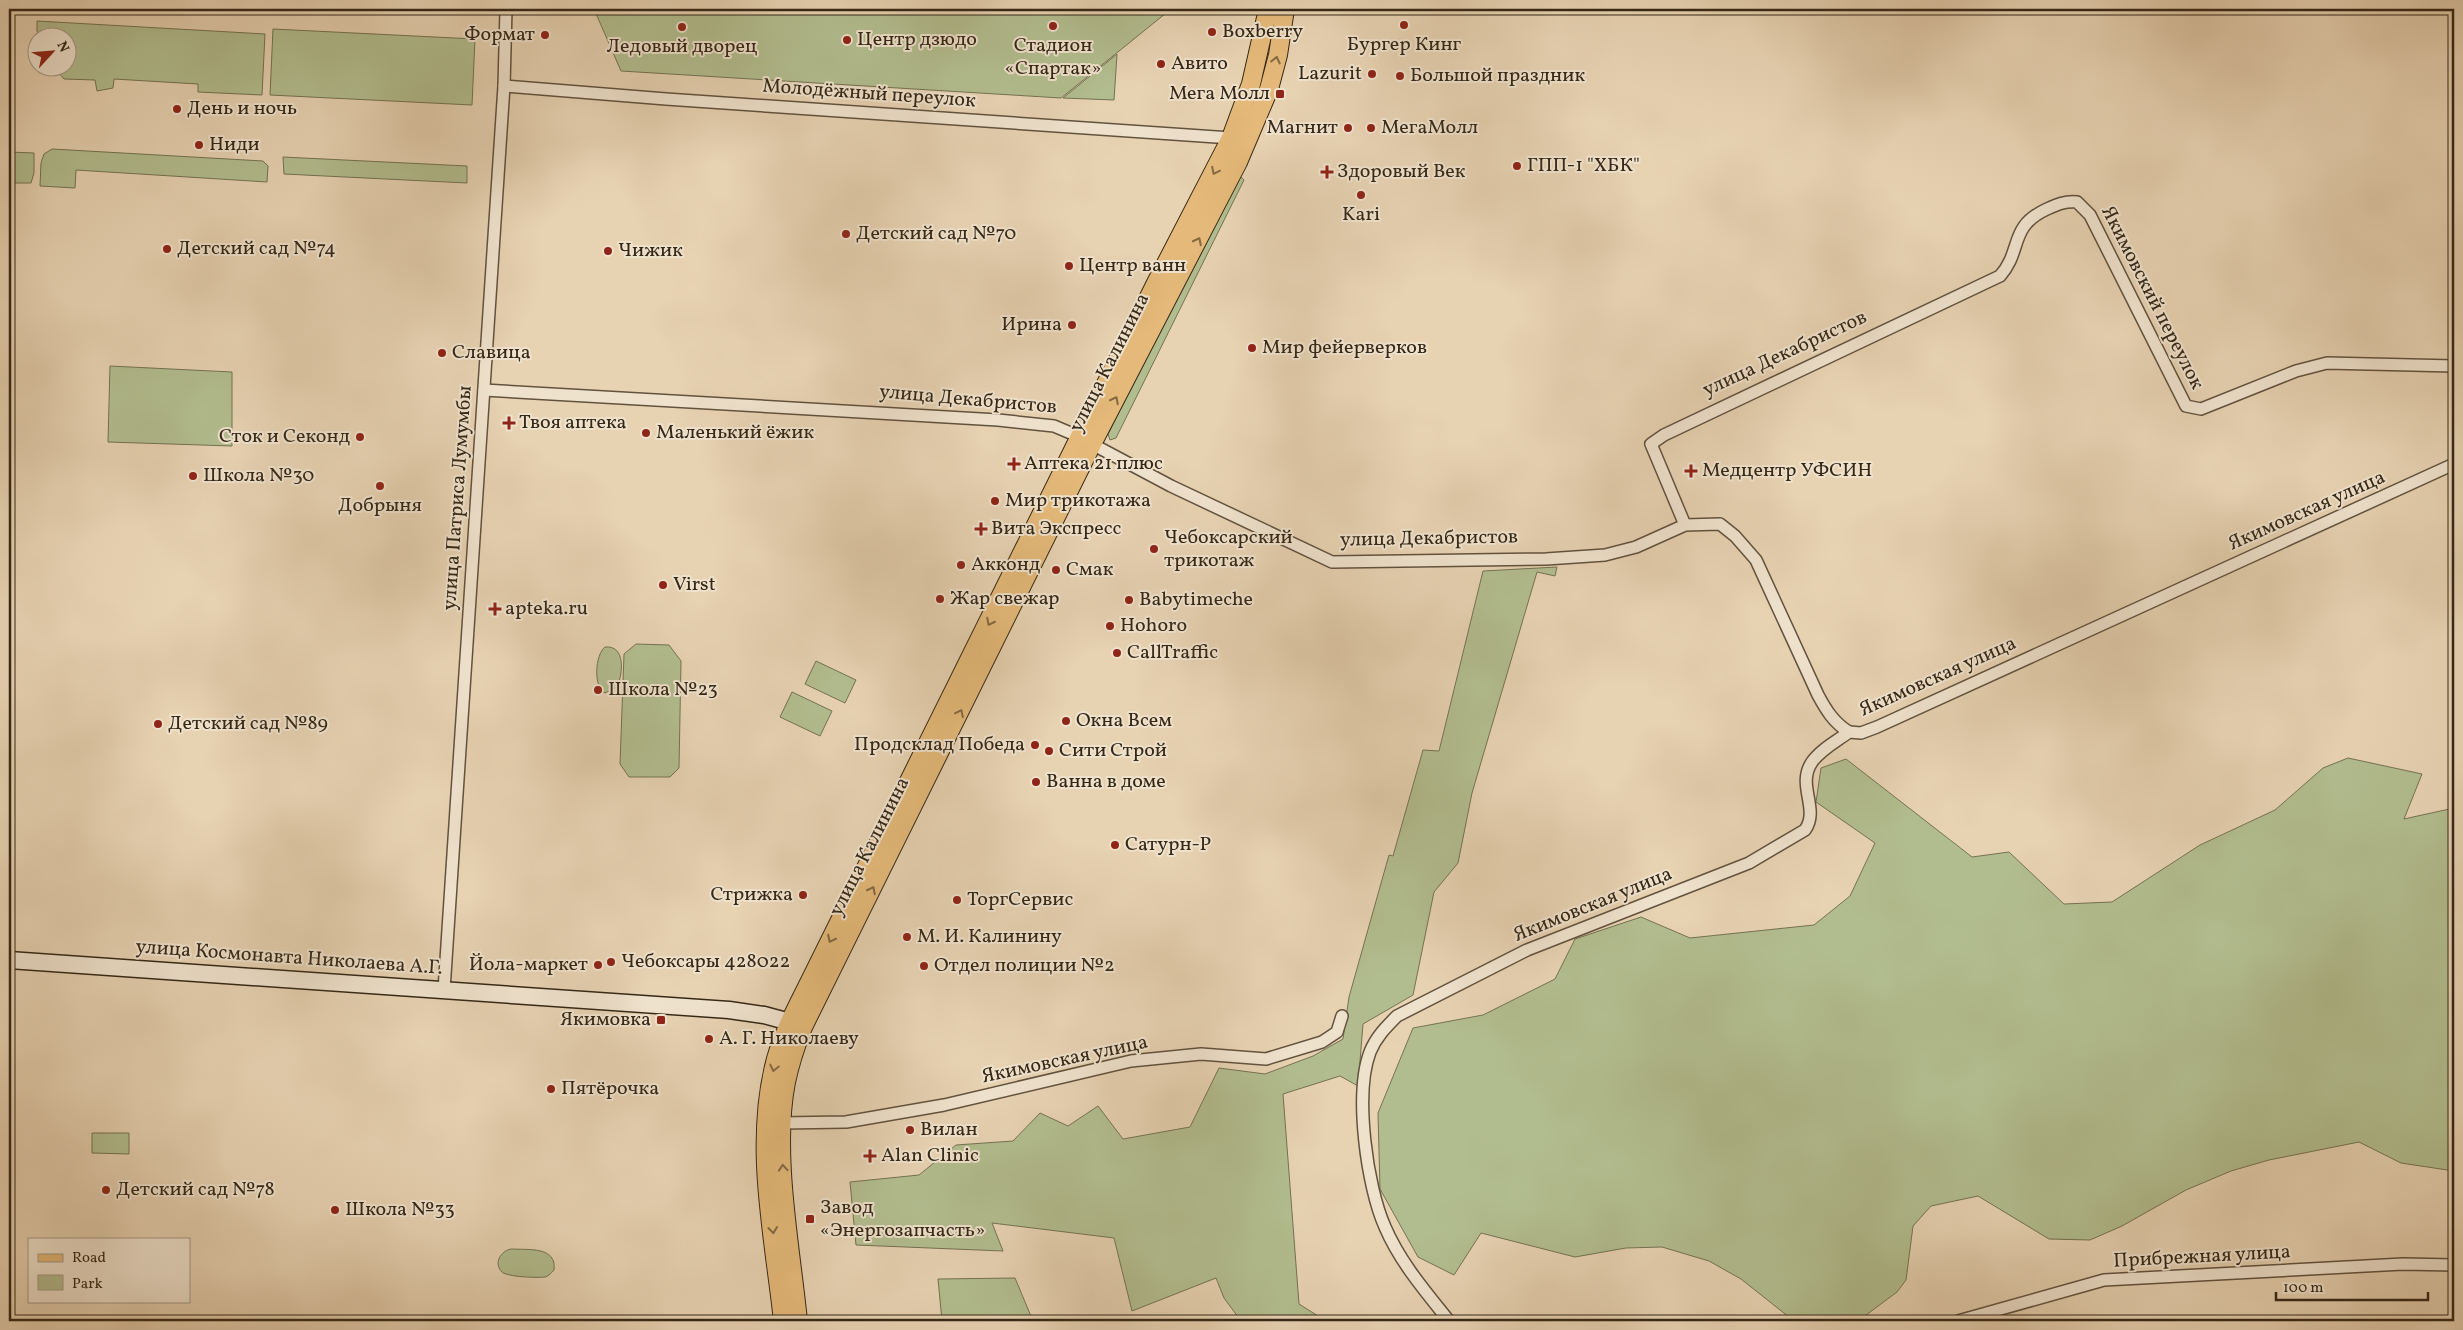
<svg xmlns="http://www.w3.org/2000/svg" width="2463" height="1330" font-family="Vollkorn,serif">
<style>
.green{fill:#b2bd8f;stroke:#747253}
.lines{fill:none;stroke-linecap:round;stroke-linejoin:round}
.street-casing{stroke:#62523e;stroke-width:14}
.secondary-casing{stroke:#352817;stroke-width:19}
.primary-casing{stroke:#352817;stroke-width:20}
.street{stroke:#efe2cd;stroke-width:11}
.secondary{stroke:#efe2cd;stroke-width:16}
.primary{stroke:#e4b979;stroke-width:18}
.oneway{stroke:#846943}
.poi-dot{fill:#8f2418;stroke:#efe2cd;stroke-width:2}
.labels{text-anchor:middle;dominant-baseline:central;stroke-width:4;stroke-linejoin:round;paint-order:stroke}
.poi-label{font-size:20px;fill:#352817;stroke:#efe2cd;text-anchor:start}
.street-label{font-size:20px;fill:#352817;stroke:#efe2cd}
</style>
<rect width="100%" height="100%" fill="#e7d2b2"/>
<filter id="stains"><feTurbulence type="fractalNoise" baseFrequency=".004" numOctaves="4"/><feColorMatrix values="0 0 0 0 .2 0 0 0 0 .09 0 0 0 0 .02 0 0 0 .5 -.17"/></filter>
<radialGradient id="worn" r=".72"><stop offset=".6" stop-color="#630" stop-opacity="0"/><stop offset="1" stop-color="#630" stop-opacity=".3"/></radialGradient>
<g class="green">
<polygon points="594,9 1171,9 1061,98 621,71"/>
<polygon points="37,21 265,34 262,95 198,92 198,84 114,79 113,88 97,91 95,80 64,79 55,68 68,68 68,38 39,37 37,31"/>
<polygon points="273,29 475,39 472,105 270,95"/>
<polygon points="1117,54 1114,100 1063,98"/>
<polygon points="52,149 263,161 268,166 267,182 76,170 75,188 40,186 41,163 44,154"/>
<polygon points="9,152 34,153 34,173 31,183 9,183"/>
<polygon points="283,157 467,166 467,183 284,174"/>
<polygon points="1240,176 1244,180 1116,438 1110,440 1108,434 1233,180"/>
<polygon points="110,366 232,372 232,446 108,442"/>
<polygon points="1557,567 1555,576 1537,572 1472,793 1458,863 1434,892 1413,995 1363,1024 1358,1086 1340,1076 1283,1094 1299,1304 1326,1321 1241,1321 1224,1298 1216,1278 1132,1311 1114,1238 992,1223 1003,1251 856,1245 850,1182 919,1175 956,1145 1013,1141 1040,1113 1068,1126 1098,1106 1123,1139 1190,1127 1219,1068 1265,1074 1313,1056 1343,1039 1349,997 1389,855 1393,856 1423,750 1439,751 1483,571"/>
<polygon points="636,644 669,645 681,661 679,768 670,777 629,777 620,764 624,654"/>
<path d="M605,647C626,645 623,674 617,687L605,693C593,687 595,655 605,647Z"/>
<polygon points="816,661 856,680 845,703 805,684"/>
<polygon points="792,692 832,711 820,736 780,717"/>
<polygon points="2348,758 2422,774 2404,819 2454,808 2454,1171 2401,1163 2359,1142 2269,1160 2231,1171 2186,1190 2122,1226 2090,1240 2049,1239 1978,1196 1931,1206 1913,1226 1906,1280 1897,1292 1858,1321 1794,1321 1741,1279 1709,1261 1662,1247 1626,1248 1575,1257 1481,1233 1454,1275 1418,1257 1380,1189 1378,1113 1413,1028 1483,1015 1555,979 1575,939 1641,917 1690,938 1814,925 1850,896 1875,843 1816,802 1821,768 1846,759 1972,857 2009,852 2064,904 2112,902 2200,845 2275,810 2323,768"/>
<polygon points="92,1133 129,1133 129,1154 92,1153"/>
<path d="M511,1249C528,1250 557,1246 554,1270C551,1273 549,1276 545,1277C538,1278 507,1277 502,1272C493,1263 501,1251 511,1249Z"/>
<polygon points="1015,1278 1033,1321 942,1321 938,1279"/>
</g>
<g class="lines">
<g class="street-casing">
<g id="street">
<polyline points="504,86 666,99 1231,138"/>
<polyline points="484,390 998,420 1054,426 1080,437"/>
<path d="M1092,444L1171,486L1332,562L1546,559L1605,555L1636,547L1685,525L1720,524L1735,536L1756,560L1818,695C1826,710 1834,723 1849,732"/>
<path d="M1685,525L1651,444L1664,435L2000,276C2023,250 2008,227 2047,209C2058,204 2065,201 2077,202L2090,215L2186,406L2201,409L2296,371L2327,363L2454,366"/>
<polyline points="444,990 504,86 506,9"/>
<polyline points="781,1123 846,1122 944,1105 1131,1061 1201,1054 1266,1059 1322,1042 1337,1032 1342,1016"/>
<path d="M1449,1321C1425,1291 1400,1262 1385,1227C1367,1187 1354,1094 1370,1052C1376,1037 1386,1027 1397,1016L1527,950L1749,863L1805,830C1820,809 1796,785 1812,762C1820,750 1837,741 1849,732L1861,733L1877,727L2454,464"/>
<polyline points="1958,1321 2104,1280 2403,1264 2454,1265"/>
</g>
</g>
<g class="secondary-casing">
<polyline id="secondary" points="9,960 729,1010 764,1015 790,1022"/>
</g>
<g class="primary-casing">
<g id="primary">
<path d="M783,1321C774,1237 753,1143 776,1059C783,1034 795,1011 806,989L1156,283L1231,138L1251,84L1268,9"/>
<path d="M798,1321C791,1249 772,1153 786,1082C790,1063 796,1045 803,1027L1092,444L1238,162L1269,89L1278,55L1285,9"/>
</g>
</g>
<use href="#street" class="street"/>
<use href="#secondary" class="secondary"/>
<use href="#primary" class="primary"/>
</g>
<defs><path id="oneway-chevron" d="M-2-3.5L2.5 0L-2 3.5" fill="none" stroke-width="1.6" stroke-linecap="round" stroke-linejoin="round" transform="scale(1.25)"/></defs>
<g class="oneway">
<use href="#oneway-chevron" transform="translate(1276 60) rotate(-77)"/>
<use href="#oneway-chevron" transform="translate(1215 171) rotate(116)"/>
<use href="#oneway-chevron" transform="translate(1198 241) rotate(-63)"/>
<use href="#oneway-chevron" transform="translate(1115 400) rotate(-63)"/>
<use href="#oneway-chevron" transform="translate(990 622) rotate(117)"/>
<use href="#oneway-chevron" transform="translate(960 713) rotate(-64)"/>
<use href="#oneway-chevron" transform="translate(872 890) rotate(-63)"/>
<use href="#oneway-chevron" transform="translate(831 939) rotate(117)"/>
<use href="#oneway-chevron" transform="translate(774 1068) rotate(103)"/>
<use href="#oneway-chevron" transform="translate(783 1168) rotate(-94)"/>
<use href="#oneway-chevron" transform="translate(773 1230) rotate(84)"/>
</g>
<g class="poi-dot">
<circle cx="1404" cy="25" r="5"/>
<circle cx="1053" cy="26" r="5"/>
<circle cx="682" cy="27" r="5"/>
<circle cx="1212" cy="32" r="5"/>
<circle cx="545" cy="35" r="5"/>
<circle cx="847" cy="40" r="5"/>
<circle cx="1161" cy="64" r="5"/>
<circle cx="1372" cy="74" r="5"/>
<circle cx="1400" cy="76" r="5"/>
<rect x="1275" y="89" width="10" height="10" rx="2.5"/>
<circle cx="177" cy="109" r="5"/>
<circle cx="1348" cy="128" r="5"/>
<circle cx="1371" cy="128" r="5"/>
<circle cx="199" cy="145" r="5"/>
<circle cx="1517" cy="166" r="5"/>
<path d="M1324.5 164.5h5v5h5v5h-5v5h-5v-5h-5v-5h5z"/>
<circle cx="1361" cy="195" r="5"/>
<circle cx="846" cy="234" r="5"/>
<circle cx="167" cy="249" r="5"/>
<circle cx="608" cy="251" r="5"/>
<circle cx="1069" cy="266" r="5"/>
<circle cx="1072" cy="325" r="5"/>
<circle cx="1252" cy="348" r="5"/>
<circle cx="442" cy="353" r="5"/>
<path d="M506.5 415.5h5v5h5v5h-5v5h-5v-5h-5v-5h5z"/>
<circle cx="646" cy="433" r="5"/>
<circle cx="360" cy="437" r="5"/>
<path d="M1011.5 456.5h5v5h5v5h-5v5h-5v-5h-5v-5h5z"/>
<path d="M1688.5 463.5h5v5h5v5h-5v5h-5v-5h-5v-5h5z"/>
<circle cx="193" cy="476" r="5"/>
<circle cx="380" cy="486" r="5"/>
<circle cx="995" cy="501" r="5"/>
<path d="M978.5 521.5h5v5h5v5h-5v5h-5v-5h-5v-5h5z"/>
<circle cx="1154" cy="549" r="5"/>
<circle cx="961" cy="565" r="5"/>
<circle cx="1056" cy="570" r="5"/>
<circle cx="663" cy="585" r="5"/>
<circle cx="940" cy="599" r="5"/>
<circle cx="1129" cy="600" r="5"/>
<path d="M492.5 601.5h5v5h5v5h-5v5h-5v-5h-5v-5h5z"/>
<circle cx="1110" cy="626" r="5"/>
<circle cx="1117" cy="653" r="5"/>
<circle cx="598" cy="690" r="5"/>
<circle cx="1066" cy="721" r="5"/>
<circle cx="158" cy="724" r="5"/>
<circle cx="1035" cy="745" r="5"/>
<circle cx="1049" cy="751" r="5"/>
<circle cx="1036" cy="782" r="5"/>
<circle cx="1115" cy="845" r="5"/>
<circle cx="803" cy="895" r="5"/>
<circle cx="957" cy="900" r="5"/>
<circle cx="907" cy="937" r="5"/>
<circle cx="611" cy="962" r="5"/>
<circle cx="598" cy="965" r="5"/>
<circle cx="924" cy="966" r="5"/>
<rect x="656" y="1015" width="10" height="10" rx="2.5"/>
<circle cx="709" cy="1039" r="5"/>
<circle cx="551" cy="1089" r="5"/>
<circle cx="910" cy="1130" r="5"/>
<path d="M867.5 1148.5h5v5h5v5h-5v5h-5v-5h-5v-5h5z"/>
<circle cx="106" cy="1190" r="5"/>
<circle cx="335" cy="1210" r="5"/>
<rect x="805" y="1214" width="10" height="10" rx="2.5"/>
</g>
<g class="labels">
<g class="poi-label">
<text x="1222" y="32">Boxberry</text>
<text x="535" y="35" text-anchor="end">Формат</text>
<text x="857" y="40">Центр дзюдо</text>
<text x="1404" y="45" text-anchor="middle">Бургер Кинг</text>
<text x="1053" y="46" text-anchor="middle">Стадион<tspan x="1053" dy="23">«Спартак»</tspan></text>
<text x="682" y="47" text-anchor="middle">Ледовый дворец</text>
<text x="1171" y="64">Авито</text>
<text x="1362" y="74" text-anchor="end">Lazurit</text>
<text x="1410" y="76">Большой праздник</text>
<text x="1270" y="94" text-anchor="end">Мега Молл</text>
<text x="187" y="109">День и ночь</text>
<text x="1338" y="128" text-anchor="end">Магнит</text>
<text x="1381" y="128">МегаМолл</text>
<text x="209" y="145">Ниди</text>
<text x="1527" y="166">ГПП-1 "ХБК"</text>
<text x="1337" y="172">Здоровый Век</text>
<text x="1361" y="215" text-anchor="middle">Kari</text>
<text x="856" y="234">Детский сад №70</text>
<text x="177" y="249">Детский сад №74</text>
<text x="618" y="251">Чижик</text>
<text x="1079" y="266">Центр ванн</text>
<text x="1062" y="325" text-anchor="end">Ирина</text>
<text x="1262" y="348">Мир фейерверков</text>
<text x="452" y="353">Славица</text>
<text x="519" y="423">Твоя аптека</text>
<text x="656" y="433">Маленький ёжик</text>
<text x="350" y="437" text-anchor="end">Сток и Секонд</text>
<text x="1024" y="464">Аптека 21 плюс</text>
<text x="1702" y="471">Медцентр УФСИН</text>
<text x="203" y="476">Школа №30</text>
<text x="1005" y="501">Мир трикотажа</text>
<text x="380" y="506" text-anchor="middle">Добрыня</text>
<text x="991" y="529">Вита Экспресс</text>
<text x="1164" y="538">Чебоксарский<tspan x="1164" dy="23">трикотаж</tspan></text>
<text x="971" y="565">Акконд</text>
<text x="1066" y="570">Смак</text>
<text x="673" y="585">Virst</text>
<text x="950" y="599">Жар свежар</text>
<text x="1139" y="600">Babytimeche</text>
<text x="505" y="609">apteka.ru</text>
<text x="1120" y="626">Hohoro</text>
<text x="1127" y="653">CallTraffic</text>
<text x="608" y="690">Школа №23</text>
<text x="1076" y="721">Окна Всем</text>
<text x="168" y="724">Детский сад №89</text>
<text x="1025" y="745" text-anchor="end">Продсклад Победа</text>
<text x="1059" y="751">Сити Строй</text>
<text x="1046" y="782">Ванна в доме</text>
<text x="1125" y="845">Сатурн-Р</text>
<text x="793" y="895" text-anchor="end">Стрижка</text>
<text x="967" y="900">ТоргСервис</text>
<text x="917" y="937">М. И. Калинину</text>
<text x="621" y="962">Чебоксары 428022</text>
<text x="588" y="965" text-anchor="end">Йола-маркет</text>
<text x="934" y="966">Отдел полиции №2</text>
<text x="651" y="1020" text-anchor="end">Якимовка</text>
<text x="719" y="1039">А. Г. Николаеву</text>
<text x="561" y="1089">Пятёрочка</text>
<text x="920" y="1130">Вилан</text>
<text x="881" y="1156">Alan Clinic</text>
<text x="116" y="1190">Детский сад №78</text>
<text x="820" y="1208">Завод<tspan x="820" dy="23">«Энергозапчасть»</tspan></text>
<text x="345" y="1210">Школа №33</text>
</g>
<g class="street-label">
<text transform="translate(869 94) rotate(4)">Молодёжный переулок</text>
<text transform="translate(2152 298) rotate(63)">Якимовский переулок</text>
<text transform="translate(1785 354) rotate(-25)">улица Декабристов</text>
<text transform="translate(1110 363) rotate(-63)">улица Калинина</text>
<text transform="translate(968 400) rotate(5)">улица Декабристов</text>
<text transform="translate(458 498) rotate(-86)">улица Патриса Лумумбы</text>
<text transform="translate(2307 511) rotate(-24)">Якимовская улица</text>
<text transform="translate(1429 539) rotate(-1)">улица Декабристов</text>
<text transform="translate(1938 677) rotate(-24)">Якимовская улица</text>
<text transform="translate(870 847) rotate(-63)">улица Калинина</text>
<text transform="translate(1593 905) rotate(-22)">Якимовская улица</text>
<text transform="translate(289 958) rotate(4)">улица Космонавта Николаева А.Г.</text>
<text transform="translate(1065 1060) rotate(-12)">Якимовская улица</text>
<text transform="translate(2202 1257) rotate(-3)">Прибрежная улица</text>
</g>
</g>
<rect width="2463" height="1330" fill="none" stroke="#e7d2b2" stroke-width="30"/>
<rect x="10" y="10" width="2443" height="1310" fill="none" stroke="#352817" stroke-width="2.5"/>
<rect x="15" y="15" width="2433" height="1300" fill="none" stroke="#352817"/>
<rect x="28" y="1238" width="162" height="65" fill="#efe2cd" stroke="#a59884"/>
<rect x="38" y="1254" width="25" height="8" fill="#e4b979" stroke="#a59884"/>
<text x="72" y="1262" font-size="15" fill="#352817">Road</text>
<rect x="38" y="1275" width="25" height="15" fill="#b2bd8f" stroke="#a59884"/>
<text x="72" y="1288" font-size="15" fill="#352817">Park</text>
<g transform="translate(52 52) rotate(64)"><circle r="24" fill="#efe2cd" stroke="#a59884"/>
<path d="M0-4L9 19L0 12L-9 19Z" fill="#8f2418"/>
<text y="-8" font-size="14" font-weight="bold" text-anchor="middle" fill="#352817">N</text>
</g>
<path d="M2276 1292v8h152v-8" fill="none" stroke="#352817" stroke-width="2.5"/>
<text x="2283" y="1292" font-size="15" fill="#352817" stroke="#efe2cd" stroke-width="4" paint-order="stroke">100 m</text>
<rect width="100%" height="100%" filter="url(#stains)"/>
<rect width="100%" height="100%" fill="url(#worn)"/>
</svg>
